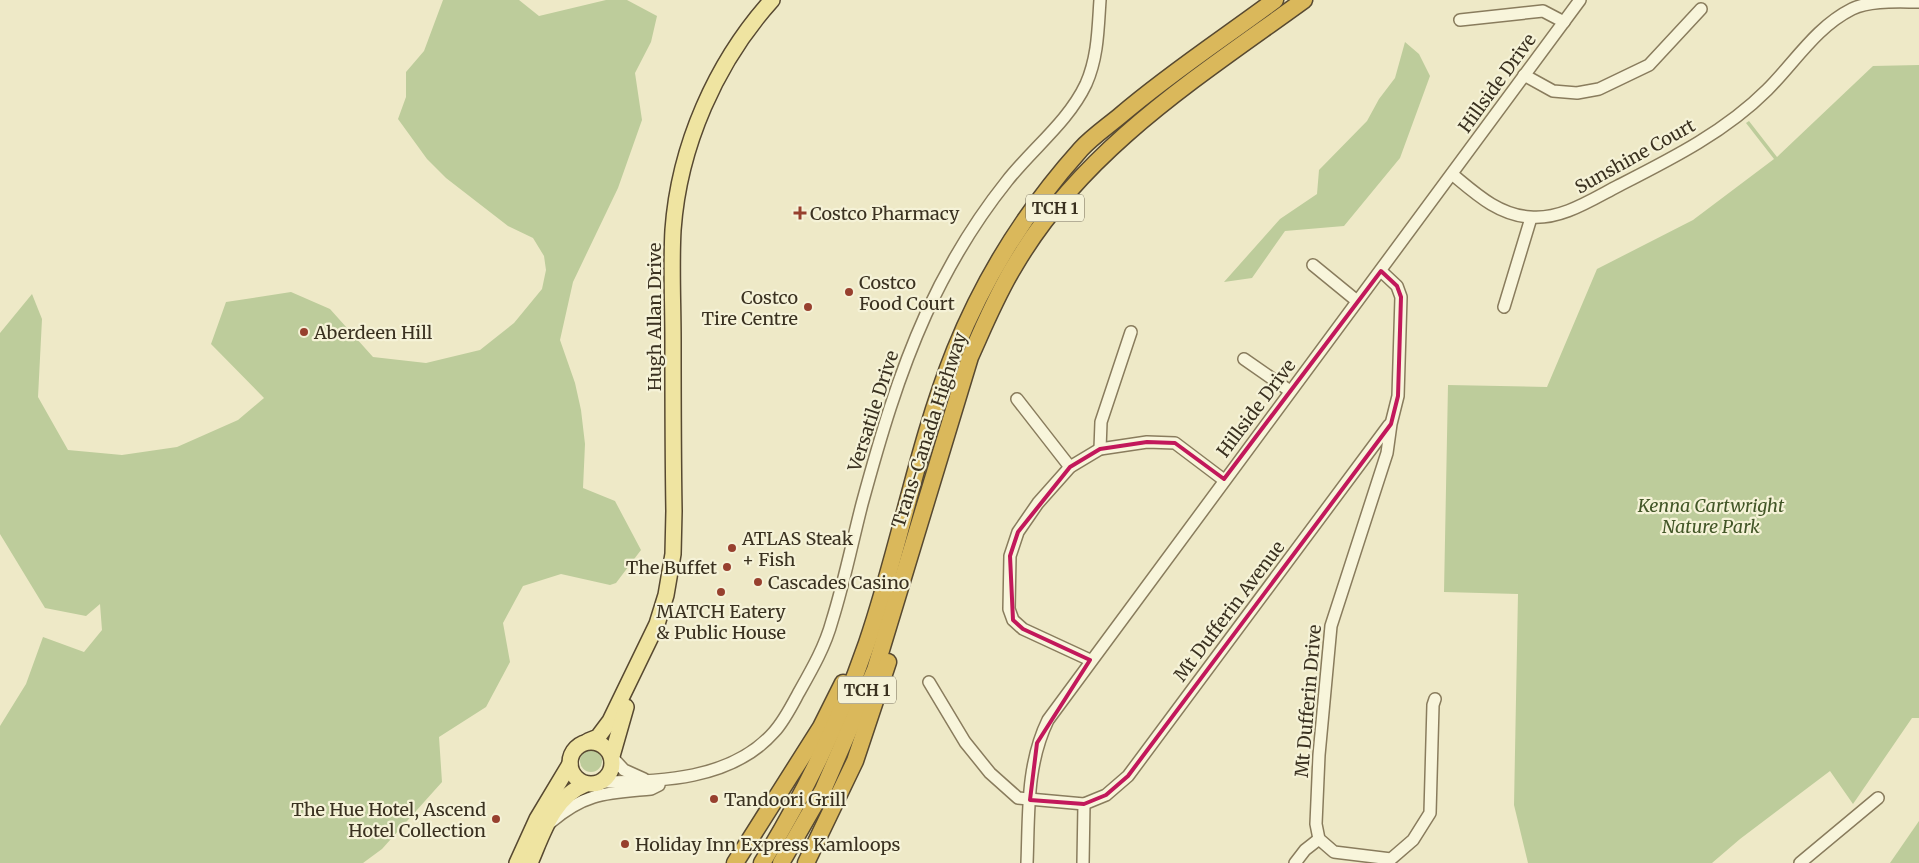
<svg xmlns="http://www.w3.org/2000/svg" width="1919" height="863" font-family="Merriweather,serif">
<style>
.green{fill:#bdcc9b}
.lines{fill:none;stroke-linecap:round;stroke-linejoin:round}
.minor-casing{stroke:#897c5d;stroke-width:14}
.major-casing{stroke:#574931;stroke-width:18}
.highway-casing{stroke:#574931;stroke-width:19}
.minor{stroke:#f8f5db;stroke-width:11}
.major{stroke:#efe4a1;stroke-width:15}
.highway{stroke:#dab85b;stroke-width:16}
.marked{fill:none;stroke:#c2185b;stroke-width:4;stroke-linejoin:round}
.poi-dot{fill:#97402e;stroke:#f5f2d7;stroke-width:2}
.labels{text-anchor:middle;dominant-baseline:central;stroke-width:4.5;stroke-linejoin:round;paint-order:stroke}
.shield{fill:#f5f2d7;stroke:#726b57;stroke-width:1}
.shield-label{font-size:16px;font-weight:bold;fill:#3a3120}
.street-label{font-size:18px;fill:#3a3120;stroke:#f5f2d7}
.poi-label{font-size:18px;fill:#3a3120;stroke:#f5f2d7;text-anchor:start}
.park-label{font-size:18px;font-style:italic;fill:#425627;stroke:#f5f2d7}
</style>
<rect width="100%" height="100%" fill="#eee9c7"/>
<g class="green">
<polygon points="443,0 519,0 539,16 606,0 627,0 657,16 651,42 635,73 642,120 618,188 573,282 560,340 575,383 581,410 585,444 583,488 615,501 641,550 616,583 610,585 561,574 523,586 503,623 510,662 486,707 439,737 442,782 382,849 363,863 0,863 0,726 26,684 43,637 84,652 102,630 100,604 86,616 45,608 0,534 0,333 32,294 42,319 38,397 68,450 122,455 177,447 238,420 264,398 211,344 226,302 291,292 330,309 373,357 426,363 480,350 514,323 542,289 546,270 544,256 533,238 508,226 446,178 427,159 398,119 406,97 406,72 424,51"/>
<polygon points="1405,42 1419,54 1430,76 1400,158 1344,226 1285,231 1252,278 1224,282 1280,219 1317,194 1319,170 1367,121 1379,99 1395,78"/>
<polygon points="1919,65 1919,718 1912,718 1853,804 1830,771 1740,839 1712,863 1528,863 1514,805 1518,594 1444,592 1448,385 1547,387 1597,269 1693,220 1774,159 1746,123 1749,121 1777,157 1873,66"/>
<circle cx="591" cy="761" r="11"/>
<polygon points="1919,821 1919,863 1890,863"/>
</g>
<g class="lines">
<g class="minor-casing">
<g id="minor">
<polyline points="1460,20 1543,11 1564,22"/>
<polyline points="1524,75 1553,91 1577,93 1599,89 1649,65 1701,9"/>
<path d="M1452,174C1475,193 1498,215 1530,217C1561,220 1591,200 1618,186C1671,159 1725,132 1767,90C1795,62 1816,27 1852,9C1871,0 1898,2 1919,2"/>
<polyline points="1313,265 1357,301"/>
<polyline points="1381,271 1397,286 1401,297 1398,396 1391,424 1387,453 1331,626 1319,755 1316,824 1319,839 1334,852 1391,859 1413,840 1430,813 1433,705 1435,699"/>
<polyline points="1504,307 1531,218"/>
<polyline points="1244,359 1290,391"/>
<polyline points="1017,399 1070,467"/>
<polyline points="1100,449 1101,422 1131,332"/>
<polyline points="1090,660 1023,629 1013,620 1009,609 1010,556 1018,532 1038,503 1070,467 1100,449 1147,442 1175,443 1224,480"/>
<polyline points="929,682 965,742 990,773 1018,798 1084,804 1106,795 1128,776 1389,425"/>
<polyline points="612,757 624,770 644,779"/>
<path d="M601,782C659,782 732,780 774,732C784,721 791,707 798,694C811,671 825,647 832,621C844,583 852,543 862,504C880,438 898,376 926,314C948,266 975,221 1007,181C1033,148 1068,122 1086,84C1098,57 1098,29 1100,0"/>
<path d="M551,822C586,792 608,793 651,789L659,785"/>
<path d="M1027,863C1029,814 1026,765 1048,720L1580,0"/>
<polyline points="1083,863 1084,804"/>
<polyline points="1295,863 1305,850 1319,839"/>
<polyline points="1800,863 1878,798"/>
</g>
</g>
<g class="major-casing">
<g id="major">
<path d="M588,741L598,737L610,721L657,624L666,595L673,554L674,511C673,454 673,397 673,340C673,303 671,266 673,230C679,146 716,62 772,0"/>
<circle cx="591" cy="763" r="21"/>
<polyline points="612,756 626,707"/>
<polyline points="517,863 537,819 570,764"/>
<path d="M530,863C543,833 553,797 586,784"/>
</g>
</g>
<g class="highway-casing">
<g id="highway">
<polyline points="735,863 821,727 843,683"/>
<path d="M762,863C805,793 840,721 867,643C900,547 917,445 955,350C985,276 1028,208 1081,149C1093,136 1108,126 1121,115C1170,73 1224,38 1275,0"/>
<path d="M781,863L823,790L875,670L970,357C984,326 997,294 1015,265C1083,149 1198,77 1304,0"/>
<polyline points="806,863 855,761 888,662"/>
</g>
</g>
<use href="#minor" class="minor"/>
<use href="#major" class="major"/>
<use href="#highway" class="highway"/>
</g>
<path class="marked" d="M1381,271L1397,286L1401,297L1398,396L1391,424L1128,776L1106,795L1084,804L1030,800L1037,743L1090,660L1023,629L1013,620L1010,556L1018,532L1070,467L1100,449L1147,442L1175,443L1224,479Z"/>
<g class="poi-dot">
<path d="M797.5 205.5h5v5h5v5h-5v5h-5v-5h-5v-5h5z"/>
<circle cx="849" cy="292" r="5"/>
<circle cx="808" cy="307" r="5"/>
<circle cx="304" cy="332" r="5"/>
<circle cx="732" cy="548" r="5"/>
<circle cx="727" cy="567" r="5"/>
<circle cx="758" cy="582" r="5"/>
<circle cx="721" cy="592" r="5"/>
<circle cx="714" cy="799" r="5"/>
<circle cx="496" cy="819" r="5"/>
<circle cx="625" cy="844" r="5"/>
</g>
<g class="labels">
<g class="shield">
<rect x="1026" y="194.5" width="58" height="27" rx="4"/>
<rect x="838" y="676.5" width="58" height="27" rx="4"/>
</g>
<g class="shield-label">
<text x="1055" y="208">TCH 1</text>
<text x="867" y="690">TCH 1</text>
</g>
<g class="street-label">
<text transform="translate(1497 83) rotate(-54)">Hillside Drive</text>
<text transform="translate(1635 156) rotate(-29)">Sunshine Court</text>
<text transform="translate(654 317) rotate(-90)">Hugh Allan Drive</text>
<text transform="translate(1256 408) rotate(-53)">Hillside Drive</text>
<text transform="translate(873 411) rotate(-72)">Versatile Drive</text>
<text transform="translate(929 430) rotate(-72)">Trans-Canada Highway</text>
<text transform="translate(1229 611) rotate(-53)">Mt Dufferin Avenue</text>
<text transform="translate(1308 701) rotate(-85)">Mt Dufferin Drive</text>
</g>
<g class="poi-label">
<text x="810" y="213">Costco Pharmacy</text>
<text x="859" y="282">Costco<tspan x="859" dy="21">Food Court</tspan></text>
<text x="798" y="297" text-anchor="end">Costco<tspan x="798" dy="21">Tire Centre</tspan></text>
<text x="314" y="332">Aberdeen Hill</text>
<text x="742" y="538">ATLAS Steak<tspan x="742" dy="21">+ Fish</tspan></text>
<text x="717" y="567" text-anchor="end">The Buffet</text>
<text x="768" y="582">Cascades Casino</text>
<text x="721" y="611" text-anchor="middle">MATCH Eatery<tspan x="721" dy="21">&amp; Public House</tspan></text>
<text x="724" y="799">Tandoori Grill</text>
<text x="486" y="809" text-anchor="end">The Hue Hotel, Ascend<tspan x="486" dy="21">Hotel Collection</tspan></text>
<text x="635" y="844">Holiday Inn Express Kamloops</text>
</g>
<g class="park-label">
<text x="1711" y="505">Kenna Cartwright<tspan x="1711" dy="21">Nature Park</tspan></text>
</g>
</g>
</svg>
